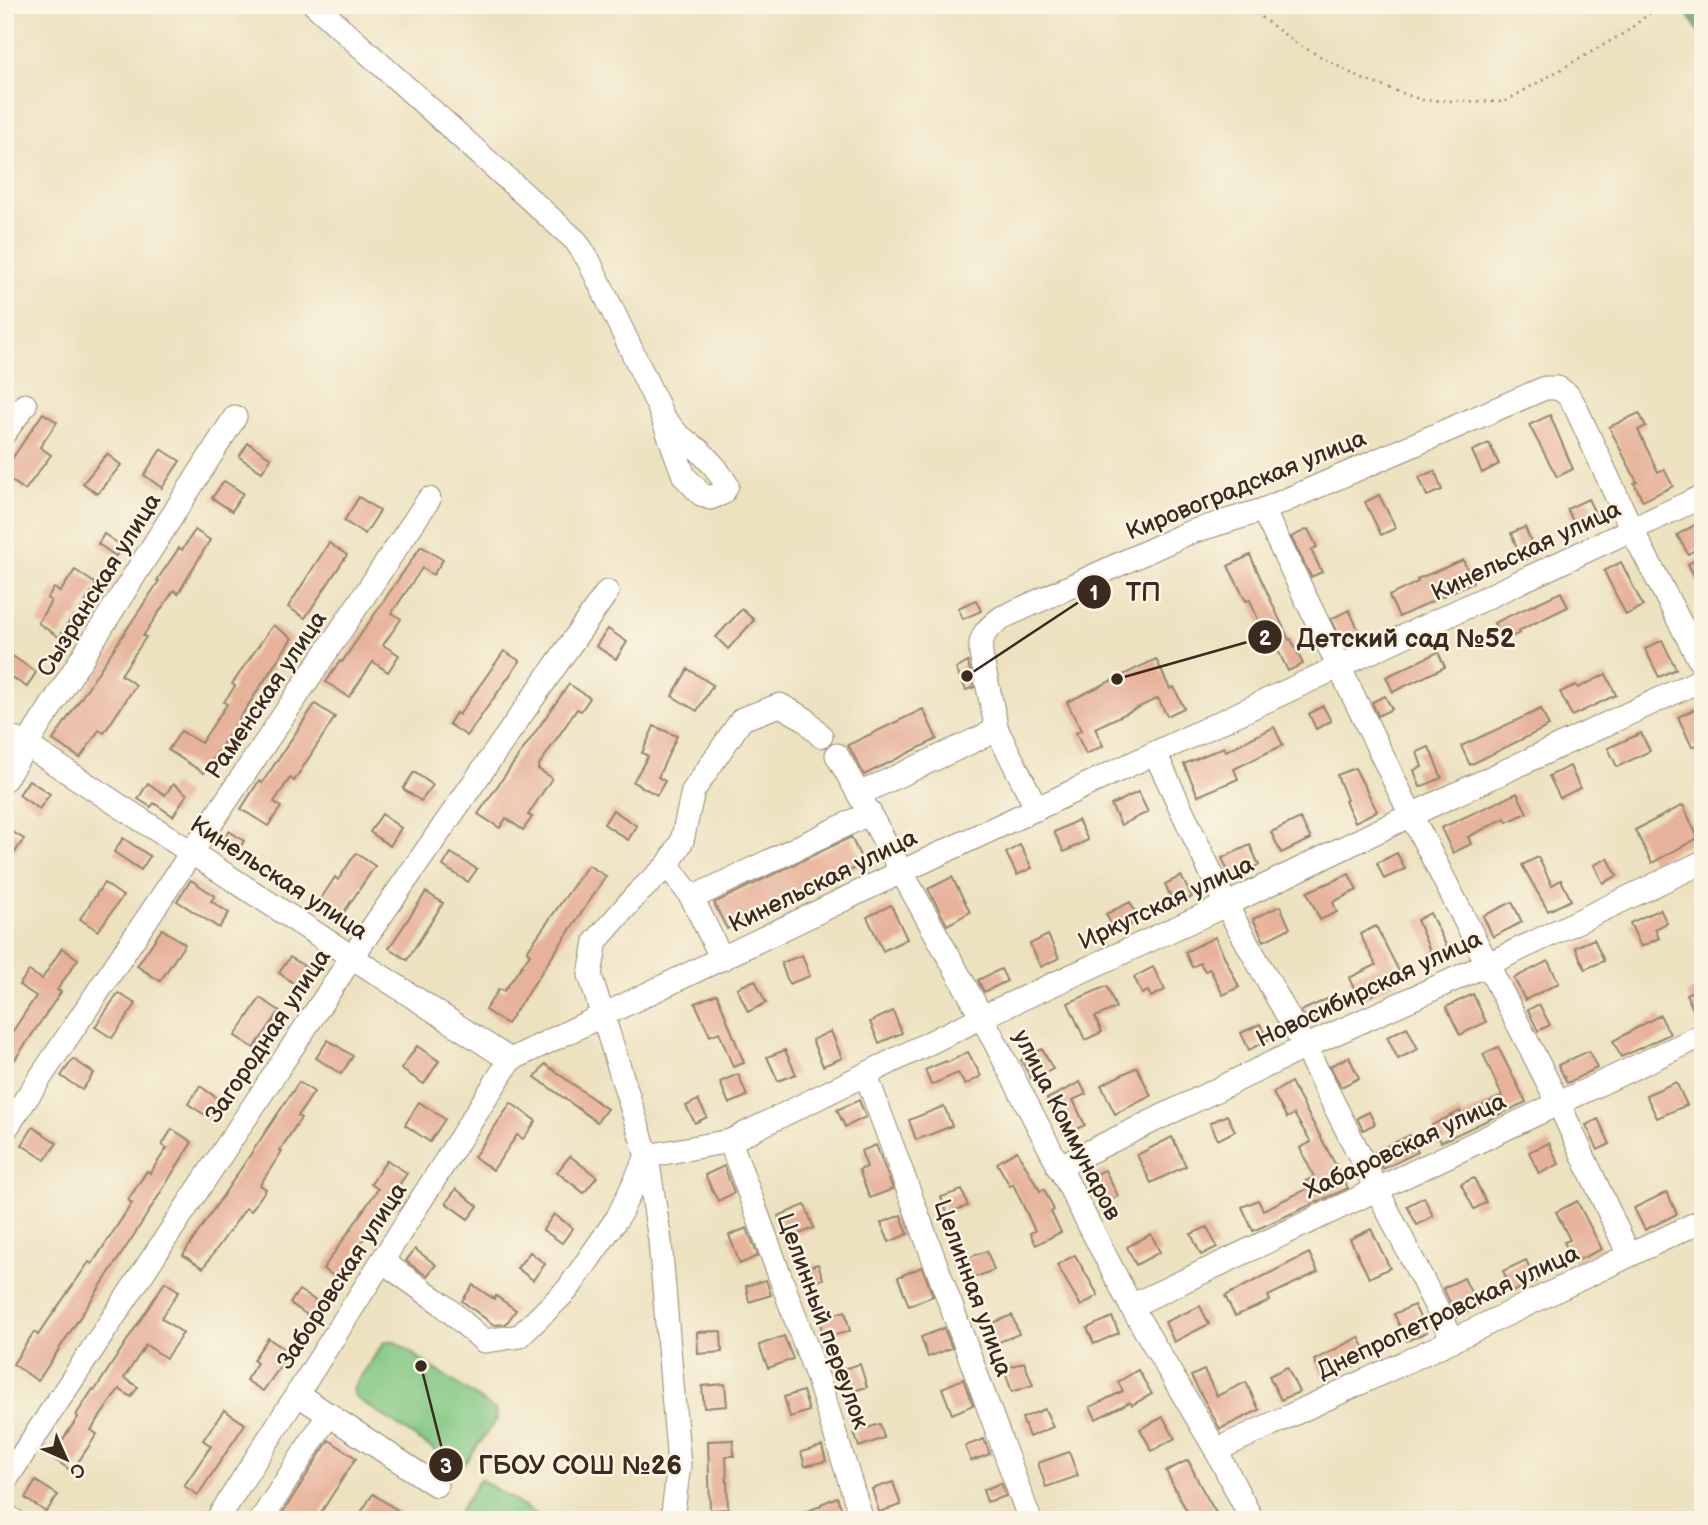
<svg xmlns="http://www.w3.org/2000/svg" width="1708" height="1525" font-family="'Balsamiq Sans',sans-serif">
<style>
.green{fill:#82c883;stroke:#5e7950;stroke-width:2}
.forest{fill:#69ac71;stroke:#526b48;stroke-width:2}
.building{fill:#e7b29a}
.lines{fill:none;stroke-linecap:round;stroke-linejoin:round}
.minor-casing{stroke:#94866f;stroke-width:25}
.path{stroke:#94866f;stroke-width:2.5;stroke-dasharray:2 5;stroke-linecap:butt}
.minor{stroke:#fff;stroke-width:23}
.labels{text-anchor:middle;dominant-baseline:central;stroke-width:5;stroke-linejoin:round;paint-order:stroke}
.street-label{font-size:24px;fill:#3b2a1e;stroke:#fcf5e5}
.leader{fill:none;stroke:#3b2a1e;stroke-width:2.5}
.callout-dot{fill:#3b2a1e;stroke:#fcf5e5;stroke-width:2.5}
.mark-label{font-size:21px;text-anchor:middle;font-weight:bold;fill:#fff}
.callout-label{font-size:26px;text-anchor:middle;font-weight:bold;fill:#3b2a1e;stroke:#fcf5e5;stroke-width:5;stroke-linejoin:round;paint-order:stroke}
</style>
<rect width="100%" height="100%" fill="#fcf5e5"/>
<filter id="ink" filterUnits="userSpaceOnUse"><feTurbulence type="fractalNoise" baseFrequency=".0143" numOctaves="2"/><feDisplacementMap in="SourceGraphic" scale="14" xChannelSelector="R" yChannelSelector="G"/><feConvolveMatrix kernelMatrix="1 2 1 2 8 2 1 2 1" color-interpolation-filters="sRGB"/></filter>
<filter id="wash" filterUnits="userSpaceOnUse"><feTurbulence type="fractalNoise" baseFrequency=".00686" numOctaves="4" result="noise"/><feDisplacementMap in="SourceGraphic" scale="28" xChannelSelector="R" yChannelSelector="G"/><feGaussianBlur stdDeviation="1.57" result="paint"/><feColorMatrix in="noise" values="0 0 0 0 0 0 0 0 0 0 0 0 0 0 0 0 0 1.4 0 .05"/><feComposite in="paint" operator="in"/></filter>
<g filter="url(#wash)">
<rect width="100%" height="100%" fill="#ece2c0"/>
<g class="green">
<polygon points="385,1341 394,1341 495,1410 497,1419 464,1464 457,1465 355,1397 353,1388"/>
<polygon points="480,1479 545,1520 454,1520"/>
</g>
<polygon class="forest" points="1682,5 1703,5 1703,39"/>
<g id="blocks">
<g class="building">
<polygon points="43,413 57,422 40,447 51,455 25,490 5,476 5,469"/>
<polygon points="1639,413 1646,426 1638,430 1658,472 1664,469 1673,486 1643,501 1634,483 1637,482 1609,427"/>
<polygon points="1550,415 1573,469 1557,477 1529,425"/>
<polygon points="248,443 271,458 262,472 239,457"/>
<polygon points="1489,443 1499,464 1482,473 1472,451"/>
<polygon points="161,449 180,461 162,488 144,475"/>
<polygon points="107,454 121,465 97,494 83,483"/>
<polygon points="1435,471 1442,490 1427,496 1419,477"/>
<polygon points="224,481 243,493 232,511 212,498"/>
<polygon points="1379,495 1396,528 1381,535 1365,502"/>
<polygon points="359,497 380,511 365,534 344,521"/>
<polygon points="1588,499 1599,521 1578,531 1567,509"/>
<polygon points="1695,525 1703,539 1703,546 1688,554 1677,535"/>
<polygon points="1525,527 1536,555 1522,561 1511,533"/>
<polygon points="1308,529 1317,547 1311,550 1322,572 1311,577 1291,537"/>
<polygon points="195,530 210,540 178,594 174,590 143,636 146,637 121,675 136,685 104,733 99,730 80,758 53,740 159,581 157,580 179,548 182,550"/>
<polygon points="104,534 122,546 116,556 98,544"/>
<polygon points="329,543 347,555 305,618 288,607"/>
<polygon points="421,546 443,560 433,575 422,568 392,613 401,619 383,645 399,655 388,672 373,662 349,697 326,682 340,661 342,662"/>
<polygon points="1250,555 1289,640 1291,639 1303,664 1288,671 1268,630 1263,632 1250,600 1246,601 1228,566"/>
<polygon points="1703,556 1703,593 1688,564"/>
<polygon points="1463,560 1473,582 1399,617 1389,596 1418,582 1417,579"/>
<polygon points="1621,562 1643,606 1626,615 1604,571"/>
<polygon points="75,570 96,584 76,618 73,616 59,637 38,623 51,601 47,598 54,588 60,592"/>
<polygon points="1561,592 1568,607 1518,631 1520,633 1503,641 1494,623"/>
<polygon points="976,600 981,611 963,619 958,608"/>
<polygon points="742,609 754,620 728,649 716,637"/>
<polygon points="1349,610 1361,635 1343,643 1331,619"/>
<polygon points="273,625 292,638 204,773 168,750 181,731 201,743 227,704 224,702 235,686 232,684"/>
<polygon points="608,629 627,642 616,659 596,646"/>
<polygon points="1662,640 1676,669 1659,677 1645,649"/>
<polygon points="504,651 520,661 467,736 449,724 456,713 459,715"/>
<polygon points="1438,652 1445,667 1393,692 1386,677"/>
<polygon points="11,655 36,672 27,687 5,673 5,664"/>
<polygon points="1156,659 1170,689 1174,687 1184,708 1167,716 1158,698 1095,728 1103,746 1086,754 1076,733 1081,730 1067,702"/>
<polygon points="968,662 974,687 966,690 956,669"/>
<polygon points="688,669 713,685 697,711 672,696"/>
<polygon points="1606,674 1616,695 1572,716 1560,692 1576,685 1578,688"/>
<polygon points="569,684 590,698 581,711 577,709 539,765 538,769 552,778 528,815 532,817 523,830 506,818 500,828 478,814"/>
<polygon points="1385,696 1392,709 1378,716 1372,702"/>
<polygon points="315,704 335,717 294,781 290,778 274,802 281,807 268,826 241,809 259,781 262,783"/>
<polygon points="1323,706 1331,721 1316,729 1309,714"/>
<polygon points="1697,708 1703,721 1703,742 1692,747 1678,717"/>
<polygon points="923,709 937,739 864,775 848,745"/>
<polygon points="1541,709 1549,726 1470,765 1461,746"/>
<polygon points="654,726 677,736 658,777 665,781 657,795 633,782 648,756 642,753"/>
<polygon points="1274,727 1283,745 1234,769 1238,779 1198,796 1184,764 1224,747 1226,751"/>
<polygon points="1641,733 1650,751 1617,767 1608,748"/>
<polygon points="1429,747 1442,778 1420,787 1414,770 1422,767 1417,752"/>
<polygon points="1570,766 1580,788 1560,798 1549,776"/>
<polygon points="1355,768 1377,811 1355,822 1345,801 1347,800 1337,775"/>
<polygon points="414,772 433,785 421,801 403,789"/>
<polygon points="29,780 50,794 39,809 19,795"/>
<polygon points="148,783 165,795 173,784 187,794 173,816 154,803 151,807 138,799"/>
<polygon points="1138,792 1148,812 1121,825 1111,805"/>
<polygon points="1517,793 1527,813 1507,822 1505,818 1468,837 1471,844 1453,853 1441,828"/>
<polygon points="1683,805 1698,838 1652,863 1635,830"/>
<polygon points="613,810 637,826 628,840 604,824"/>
<polygon points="382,814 401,828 390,846 370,832"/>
<polygon points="1300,818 1311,839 1281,853 1271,832"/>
<polygon points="1078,820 1088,840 1064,852 1054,832"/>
<polygon points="5,827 24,839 5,867"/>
<polygon points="229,831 244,841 234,857 218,847"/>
<polygon points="851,837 864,864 727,929 714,903"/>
<polygon points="123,838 150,856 141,870 114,852"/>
<polygon points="1020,845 1032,868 1017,875 1006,853"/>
<polygon points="1250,845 1259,865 1231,878 1222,858"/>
<polygon points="356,853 375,866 340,918 318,903 335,877 338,880"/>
<polygon points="451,853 477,869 468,882 443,866"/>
<polygon points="1397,853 1405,869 1384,879 1377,863"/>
<polygon points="1538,857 1552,885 1561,880 1571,900 1548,911 1522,865"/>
<polygon points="1608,858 1617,876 1603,883 1594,865"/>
<polygon points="588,865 606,876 507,1024 485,1010 499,989 504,991 530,954 527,951"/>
<polygon points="1349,874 1357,890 1333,902 1337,912 1320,920 1307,892"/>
<polygon points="1181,876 1192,897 1175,906 1165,884"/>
<polygon points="952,877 970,912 947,925 928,889"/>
<polygon points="191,880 215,896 211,901 229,913 219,928 177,901"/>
<polygon points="104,883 123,896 98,931 80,919"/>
<polygon points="426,892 443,903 407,960 389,948"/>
<polygon points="1130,902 1139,920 1115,932 1106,914"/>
<polygon points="1512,902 1522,922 1493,937 1483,916"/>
<polygon points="891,905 907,939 883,951 867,917"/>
<polygon points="1280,906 1290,928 1264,941 1253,919"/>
<polygon points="1660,909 1667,923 1655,929 1659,938 1641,947 1630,923"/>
<polygon points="1430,913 1451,955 1435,963 1417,920"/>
<polygon points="1376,926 1403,979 1360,1001 1349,978 1376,965 1360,934"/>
<polygon points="162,929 185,944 160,981 137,966"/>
<polygon points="1048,935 1059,958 1041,967 1030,944"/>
<polygon points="1215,937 1239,987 1223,995 1210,969 1205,971 1200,963 1192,967 1185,952"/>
<polygon points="1594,939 1604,961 1585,969 1575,947"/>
<polygon points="62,948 78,959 57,990 61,992 5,1074 5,1043 36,996 19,985 29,971 42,979"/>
<polygon points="802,955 810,976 789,984 781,963"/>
<polygon points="290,957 309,969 298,986 279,973"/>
<polygon points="1548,961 1559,983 1525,1000 1514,978"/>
<polygon points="1153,967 1165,990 1151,997 1148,991 1142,994 1134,977"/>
<polygon points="1001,969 1007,981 984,992 978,980"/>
<polygon points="755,980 766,1003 748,1012 737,988"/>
<polygon points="1107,986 1116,1008 1095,1017 1102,1032 1085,1040 1068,1003"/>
<polygon points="1703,986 1703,1021 1699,1022 1686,994"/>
<polygon points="118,993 136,1004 112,1038 95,1027"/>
<polygon points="717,994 744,1063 733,1067 719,1032 710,1036 695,1003"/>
<polygon points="1473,994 1486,1022 1460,1035 1446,1007"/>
<polygon points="260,998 280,1011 254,1048 235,1036"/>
<polygon points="1327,999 1332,1010 1307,1022 1301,1011"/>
<polygon points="1539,1004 1550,1025 1538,1031 1528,1010"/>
<polygon points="893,1011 902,1033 879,1043 870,1022"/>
<polygon points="1660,1015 1670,1034 1621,1057 1613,1041"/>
<polygon points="1260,1024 1268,1040 1249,1050 1241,1033"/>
<polygon points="1407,1027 1418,1049 1398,1059 1387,1037"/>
<polygon points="831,1031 842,1058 823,1066 812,1040"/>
<polygon points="328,1040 353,1056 341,1074 316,1058"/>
<polygon points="417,1046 439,1061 424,1084 401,1069"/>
<polygon points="1498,1047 1526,1102 1441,1142 1432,1125 1460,1111 1462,1116 1502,1096 1483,1054"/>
<polygon points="1042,1049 1053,1069 1032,1080 1021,1060"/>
<polygon points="785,1050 796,1074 778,1081 767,1057"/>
<polygon points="1589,1051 1597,1068 1567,1083 1558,1065"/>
<polygon points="968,1052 981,1076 965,1085 958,1073 931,1085 925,1070 946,1061 947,1063"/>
<polygon points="1349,1057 1359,1078 1341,1087 1330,1066"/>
<polygon points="73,1059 94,1073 82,1090 61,1076"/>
<polygon points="545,1064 607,1109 597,1122 535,1077"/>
<polygon points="1137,1067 1151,1096 1115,1114 1101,1085"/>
<polygon points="738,1074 747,1096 729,1104 720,1082"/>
<polygon points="299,1082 314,1092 298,1116 301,1118 280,1150 282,1151 260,1185 266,1189 251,1211 246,1208 203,1268 183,1255"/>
<polygon points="1080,1082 1086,1094 1073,1100 1085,1125 1065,1135 1047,1099"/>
<polygon points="1291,1082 1348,1188 1253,1231 1242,1207 1258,1200 1263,1210 1307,1189 1304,1182 1314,1177 1300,1148 1311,1142 1294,1114 1287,1118 1273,1093"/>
<polygon points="1676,1082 1687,1105 1657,1118 1646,1095"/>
<polygon points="200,1086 221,1101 210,1118 188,1104"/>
<polygon points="698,1100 707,1117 695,1123 686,1106"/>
<polygon points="859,1100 866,1117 845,1127 837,1110"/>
<polygon points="419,1102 445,1119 430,1142 405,1125"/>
<polygon points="511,1103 536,1121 523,1139 517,1135 493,1170 474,1157"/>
<polygon points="944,1106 952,1126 916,1140 909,1120"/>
<polygon points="1369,1112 1375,1124 1363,1130 1357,1118"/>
<polygon points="1227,1115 1235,1131 1218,1140 1210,1123"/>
<polygon points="1598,1119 1610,1144 1598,1150 1586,1125"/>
<polygon points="33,1127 57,1143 45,1160 22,1145"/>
<polygon points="172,1129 192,1142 136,1232 38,1381 13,1364 34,1332 38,1335 89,1262 92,1264 132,1203 128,1200 147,1171 150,1173 167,1148 162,1145"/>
<polygon points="1410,1135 1418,1152 1383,1169 1375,1152"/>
<polygon points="1172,1137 1186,1166 1151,1183 1137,1155"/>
<polygon points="1549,1143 1559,1164 1539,1174 1529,1152"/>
<polygon points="876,1145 893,1189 870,1198 859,1170 867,1167 861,1151"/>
<polygon points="1017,1151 1040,1191 1044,1189 1054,1210 1051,1212 1061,1232 1036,1245 1030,1233 1035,1231 1013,1184 1010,1186 997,1163"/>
<polygon points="570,1156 597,1177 584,1193 557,1172"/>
<polygon points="387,1160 407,1173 357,1249 359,1250 340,1280 323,1269 378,1189 371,1184"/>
<polygon points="724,1166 734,1193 718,1201 705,1175"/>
<polygon points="1105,1170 1118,1196 1100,1205 1087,1178"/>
<polygon points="1474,1178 1486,1202 1474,1209 1461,1184"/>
<polygon points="456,1189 478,1206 468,1219 446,1203"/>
<polygon points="962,1190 968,1206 947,1213 941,1197"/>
<polygon points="1667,1192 1677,1214 1645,1230 1634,1208"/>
<polygon points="1424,1197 1433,1216 1417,1225 1407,1206"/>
<polygon points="1577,1201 1602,1249 1574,1262 1564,1242 1570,1240 1556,1212"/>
<polygon points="805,1205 814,1228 787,1239 778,1216"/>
<polygon points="554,1214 573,1228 562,1243 543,1230"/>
<polygon points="901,1215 908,1234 889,1242 881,1223"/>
<polygon points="1207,1227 1217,1247 1201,1255 1191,1234"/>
<polygon points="747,1228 758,1256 740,1264 729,1235"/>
<polygon points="1371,1229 1390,1268 1369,1278 1350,1239"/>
<polygon points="1151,1234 1160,1252 1136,1265 1127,1247"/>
<polygon points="415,1249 436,1265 427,1276 406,1261"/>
<polygon points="987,1251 994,1270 971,1279 964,1259"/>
<polygon points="530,1252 545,1264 533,1280 517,1268"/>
<polygon points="1309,1253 1318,1272 1268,1296 1270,1301 1235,1316 1225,1296"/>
<polygon points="1075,1255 1098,1295 1081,1306 1057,1265"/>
<polygon points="1526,1260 1536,1281 1513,1292 1503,1271"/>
<polygon points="818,1264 823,1279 805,1286 800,1270"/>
<polygon points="922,1267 933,1296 909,1306 898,1277"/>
<polygon points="1464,1278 1478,1307 1457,1317 1443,1288"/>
<polygon points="766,1280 771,1295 749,1302 746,1286"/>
<polygon points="165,1282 179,1291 161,1318 183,1333 166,1358 146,1345 124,1378 138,1387 131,1397 119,1389 91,1430 97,1434 72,1471 51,1457 78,1417 76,1415 93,1389 95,1390"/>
<polygon points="473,1285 494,1299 496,1296 516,1310 506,1324 494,1325 462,1301"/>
<polygon points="299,1290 321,1304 312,1318 290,1303"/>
<polygon points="1414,1305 1427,1332 1407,1341 1394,1314"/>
<polygon points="1200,1306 1209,1324 1174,1342 1165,1322"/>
<polygon points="845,1311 850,1331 824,1338 819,1319"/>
<polygon points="1012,1315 1019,1334 994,1344 987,1325"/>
<polygon points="1112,1317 1119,1333 1094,1344 1087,1328"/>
<polygon points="944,1328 952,1348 928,1357 921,1337"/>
<polygon points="721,1331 722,1352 698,1354 697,1332"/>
<polygon points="784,1336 793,1359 768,1368 759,1345"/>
<polygon points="1359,1337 1370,1358 1324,1380 1314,1360"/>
<polygon points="268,1338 290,1353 263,1391 246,1380 257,1363 253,1360"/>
<polygon points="1024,1362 1033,1385 1012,1392 1004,1369"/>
<polygon points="860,1364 867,1387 843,1394 836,1371"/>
<polygon points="1287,1367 1299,1392 1281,1400 1269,1376"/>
<polygon points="1138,1370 1152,1394 1132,1405 1130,1402 1096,1419 1090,1407 1123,1391 1118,1382"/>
<polygon points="1204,1370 1217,1396 1246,1382 1259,1410 1220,1429 1191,1376"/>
<polygon points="963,1379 973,1405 952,1414 942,1388"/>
<polygon points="725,1384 727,1406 704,1408 702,1386"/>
<polygon points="803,1391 809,1411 790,1417 784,1397"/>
<polygon points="1045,1409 1053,1427 1029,1437 1022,1418"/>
<polygon points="224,1410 245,1424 198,1495 184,1486 211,1446 203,1440"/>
<polygon points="1163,1417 1175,1438 1152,1451 1140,1429"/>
<polygon points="880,1424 884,1438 859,1447 854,1432"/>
<polygon points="984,1439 990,1454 971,1461 965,1446"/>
<polygon points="329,1440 356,1458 316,1520 278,1520"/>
<polygon points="733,1440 734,1456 726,1456 728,1509 710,1510 708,1441"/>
<polygon points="822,1446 826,1461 805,1466 801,1452"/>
<polygon points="1069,1452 1078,1476 1046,1487 1038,1463"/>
<polygon points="1188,1460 1200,1485 1220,1520 1192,1520 1177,1493 1166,1471"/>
<polygon points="36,1481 58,1495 46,1512 25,1498"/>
<polygon points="893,1482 901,1505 879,1512 872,1489"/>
<polygon points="1001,1483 1006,1496 987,1502 983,1490"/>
<polygon points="373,1494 412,1520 356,1520"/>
<polygon points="837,1497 846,1520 788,1520 787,1518 821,1506 821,1504"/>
</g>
</g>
</g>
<g filter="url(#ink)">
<use href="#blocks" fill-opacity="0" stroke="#94866f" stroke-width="2"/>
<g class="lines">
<g class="minor-casing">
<g id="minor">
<polyline points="315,5 576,241 589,261 659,408 684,476 701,494 710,498 723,493 727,485 715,467 700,451 678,435 662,416"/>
<polyline points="5,432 25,405"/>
<polyline points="1263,510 1411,815 1558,1102 1629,1255"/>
<polyline points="5,734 28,746 510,1060"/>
<polyline points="1155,753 1226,905 1305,1047 1453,1340"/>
<polyline points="837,755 982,1017 1131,1306 1216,1450 1252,1520"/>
<polyline points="5,779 235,417"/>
<polyline points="859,794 997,730"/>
<path d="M1037,809L997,730L981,654C979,635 987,629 1001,618L1188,533L1263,510L1545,388H1558L1568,395L1575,406L1632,530L1703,667"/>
<polyline points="668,865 637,894 596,941 590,975 647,1156 660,1241 679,1465 672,1520"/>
<polyline points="692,898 870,813"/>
<polyline points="722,959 692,898 668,865 682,841 693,791 742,719 780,705 805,719 821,736"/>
<polyline points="510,1060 901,872 1703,496"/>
<polyline points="866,1075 1030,1520"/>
<polyline points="5,1130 429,499"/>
<polyline points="730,1141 818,1379 862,1520"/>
<polyline points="1058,1167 1305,1047 1488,964 1703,862"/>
<polyline points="382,1261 442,1304 484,1341 520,1336 568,1289 618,1217 647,1156 730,1141 982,1017 1226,905 1411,815 1703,679"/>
<polyline points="1131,1306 1703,1035"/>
<polyline points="297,1394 436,1485"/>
<polyline points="1216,1450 1453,1340 1703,1220"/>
<polyline points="5,1481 352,957 607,592"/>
<polyline points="5,1515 13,1520"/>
<polyline points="217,1520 510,1060"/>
<polyline points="261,1520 329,1414"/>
</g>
</g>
<polyline class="path" points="1244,5 1299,45 1362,79 1422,100 1504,102 1626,32 1660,5"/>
<use href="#minor" class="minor"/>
</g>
</g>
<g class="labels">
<g class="street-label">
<text transform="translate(1246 485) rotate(-22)">Кировоградская улица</text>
<text transform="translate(1526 551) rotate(-25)">Кинельская улица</text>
<text transform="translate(99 585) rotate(-58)">Сызранская улица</text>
<text transform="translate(266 695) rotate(-56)">Раменская улица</text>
<text transform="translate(279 878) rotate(33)">Кинельская улица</text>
<text transform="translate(823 881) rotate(-26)">Кинельская улица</text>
<text transform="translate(1166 903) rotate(-25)">Иркутская улица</text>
<text transform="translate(1369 989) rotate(-25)">Новосибирская улица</text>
<text transform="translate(268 1036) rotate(-56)">Загородная улица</text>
<text transform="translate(1067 1125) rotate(63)">улица Коммунаров</text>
<text transform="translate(1405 1146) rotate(-25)">Хабаровская улица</text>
<text transform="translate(342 1276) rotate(-57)">Заборовская улица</text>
<text transform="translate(973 1288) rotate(70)">Целинная улица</text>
<text transform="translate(1448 1312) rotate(-25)">Днепропетровская улица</text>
<text transform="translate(823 1321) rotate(70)">Целинный переулок</text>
</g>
</g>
<path class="leader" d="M967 676L1094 592M1117 679L1265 637M421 1366L446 1465"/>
<g class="callout-dot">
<circle cx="967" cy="676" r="7"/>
<circle cx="1117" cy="679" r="7"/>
<circle cx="421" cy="1366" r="7"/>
<circle cx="1094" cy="592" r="18"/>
<circle cx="1265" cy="637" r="18"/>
<circle cx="446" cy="1465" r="18"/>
</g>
<g class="mark-label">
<text x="1094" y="600">1</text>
<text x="1265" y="645">2</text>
<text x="446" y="1473">3</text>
</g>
<g class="callout-label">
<text x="1143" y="601">ТП</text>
<text x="1406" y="647">Детский сад №52</text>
<text x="580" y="1474">ГБОУ СОШ №26</text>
</g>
<rect width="1708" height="1525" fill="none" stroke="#fcf5e5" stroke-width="28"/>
<g transform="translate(66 1459) rotate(135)" stroke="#fcf5e5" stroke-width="5" paint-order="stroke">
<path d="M0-5L12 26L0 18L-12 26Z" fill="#3b2a1e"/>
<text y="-10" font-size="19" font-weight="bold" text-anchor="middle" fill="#3b2a1e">С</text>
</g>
</svg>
